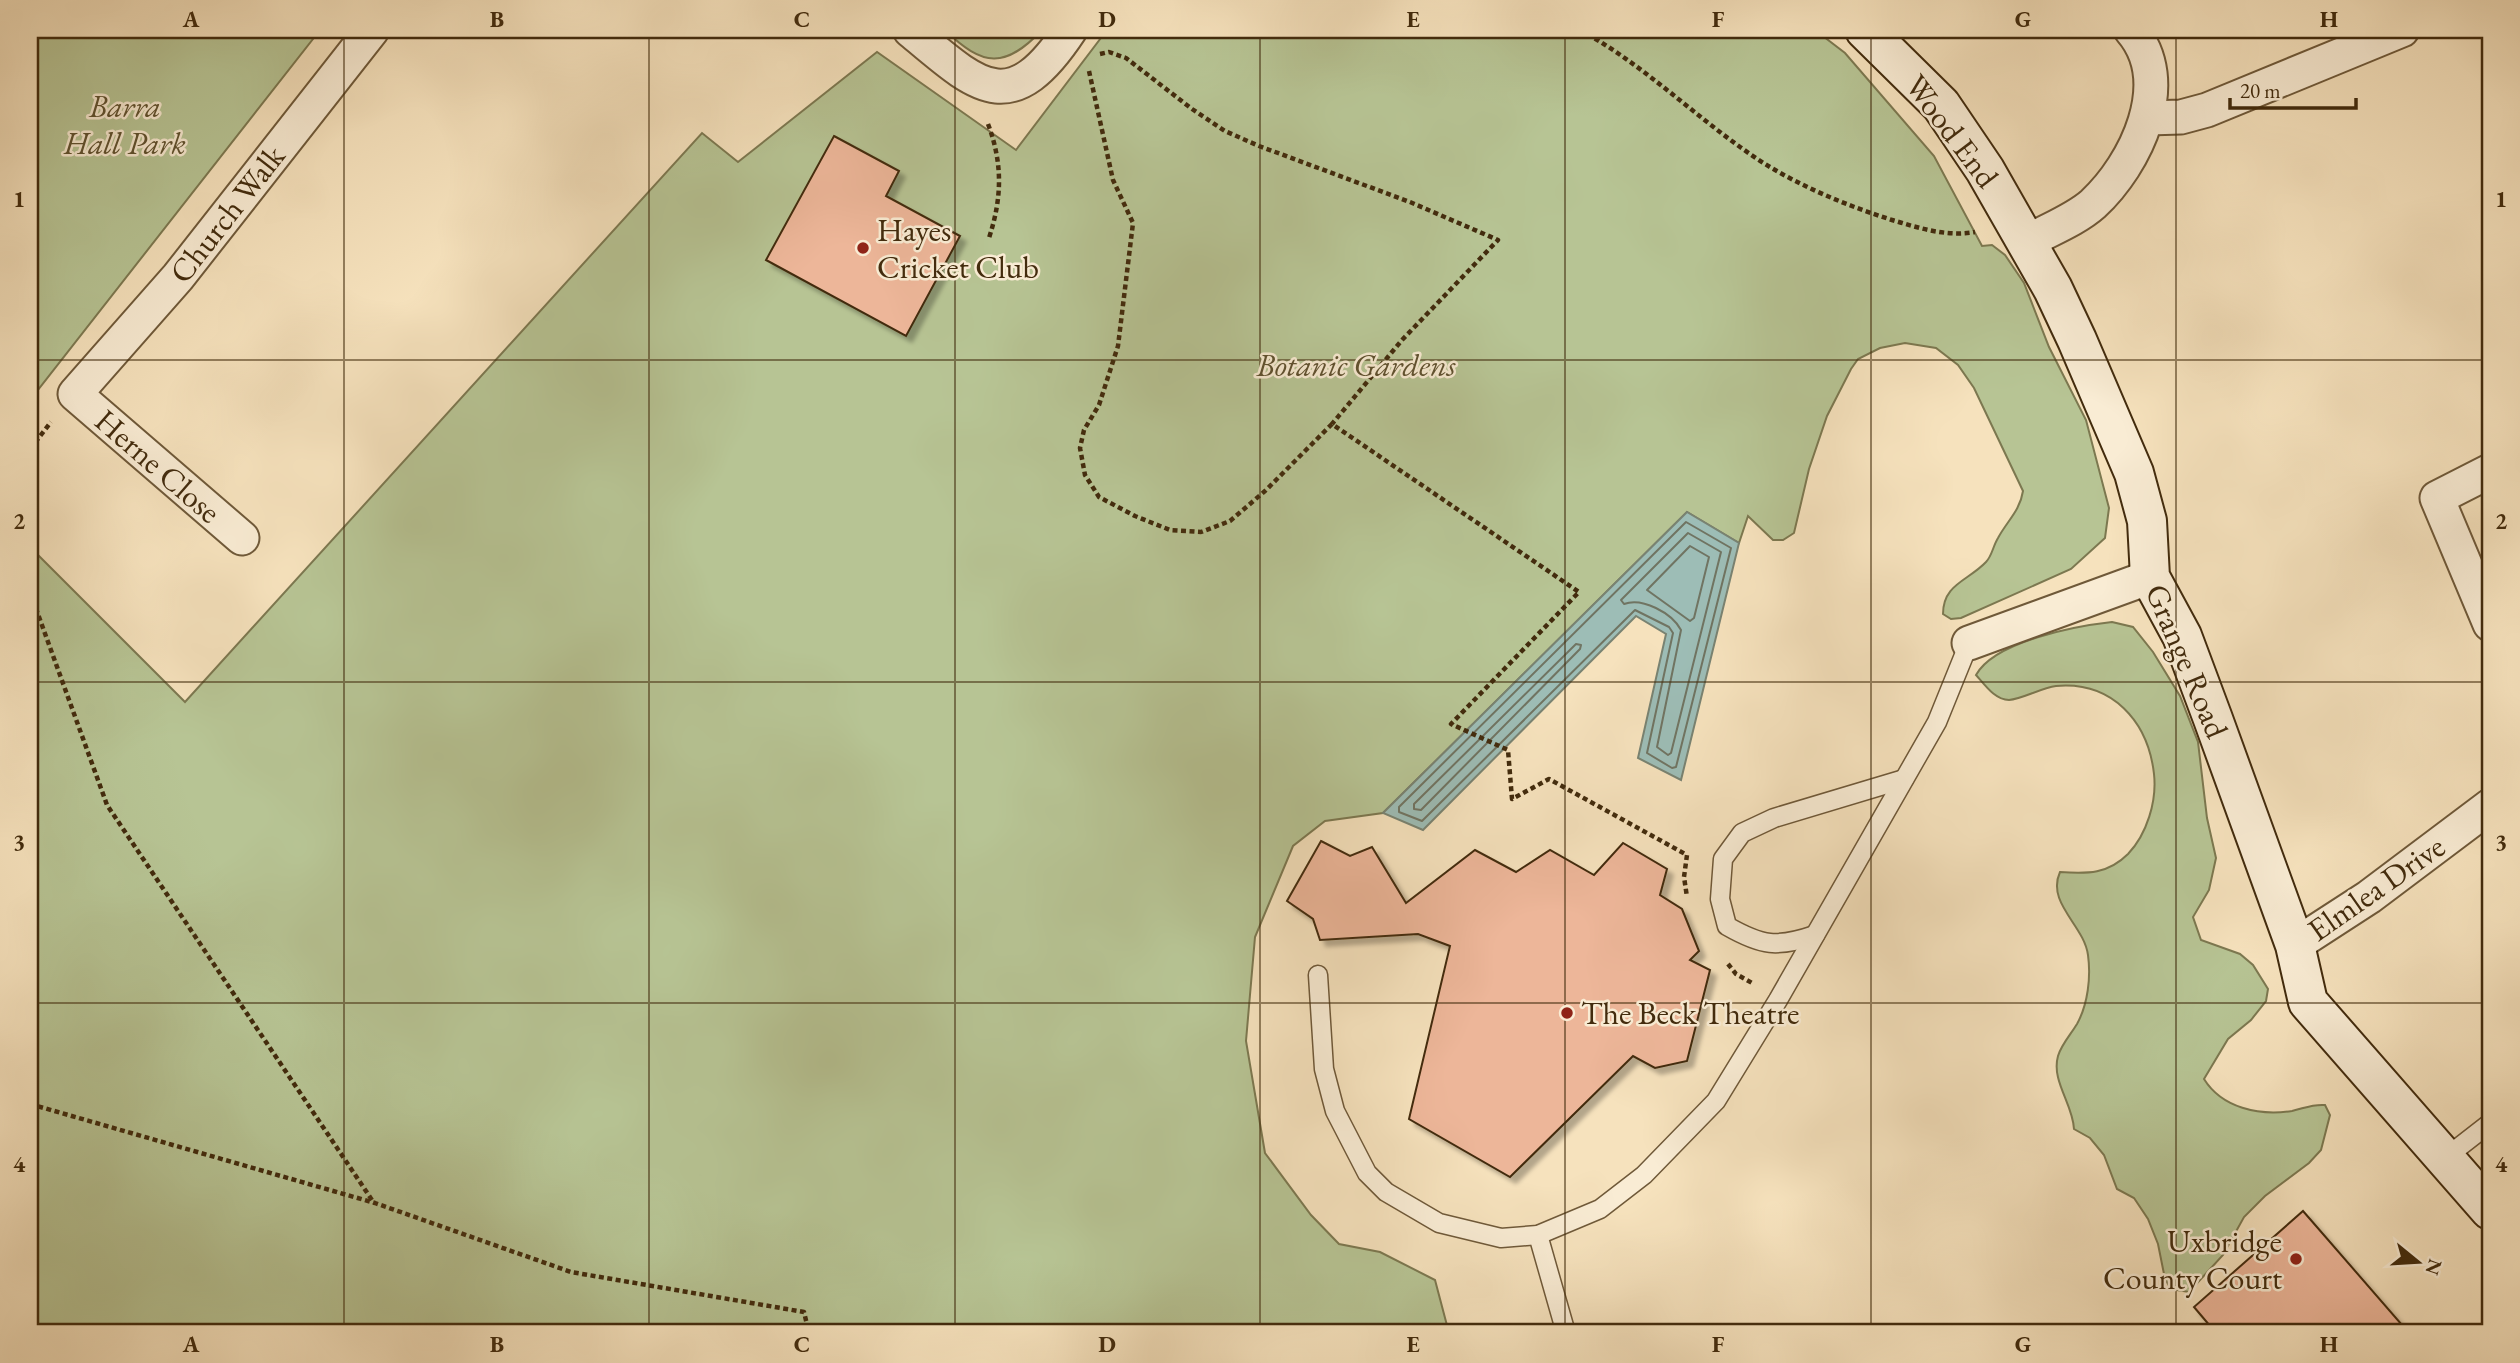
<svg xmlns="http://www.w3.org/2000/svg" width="2520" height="1363" font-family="'EB Garamond',serif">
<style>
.green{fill:#b7c494;stroke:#7c7850;stroke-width:2}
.water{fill:#9dbdb6;stroke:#798372;stroke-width:2}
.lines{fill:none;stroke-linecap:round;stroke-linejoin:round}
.shore{stroke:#707462;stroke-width:2}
.building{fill:#edb699;stroke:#422b0d;stroke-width:2;filter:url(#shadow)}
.lane-casing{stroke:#6f5939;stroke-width:21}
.street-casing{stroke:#6f5939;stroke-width:37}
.secondary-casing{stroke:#422b0d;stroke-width:42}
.path{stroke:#422b0d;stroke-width:4.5;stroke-dasharray:5 3.5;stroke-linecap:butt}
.lane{stroke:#f9ecd4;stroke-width:18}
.street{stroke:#f9ecd4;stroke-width:33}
.secondary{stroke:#f9ecd4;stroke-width:38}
.grid{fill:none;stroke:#422b0d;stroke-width:2;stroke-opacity:0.55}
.poi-dot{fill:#8f2418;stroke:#f9ecd4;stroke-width:2.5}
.labels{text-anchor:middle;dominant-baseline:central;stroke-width:5;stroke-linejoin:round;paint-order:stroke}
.park-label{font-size:32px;font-style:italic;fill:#5f512f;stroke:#f9ecd4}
.street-label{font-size:32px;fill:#422b0d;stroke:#f9ecd4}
.poi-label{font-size:32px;fill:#422b0d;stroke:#f9ecd4;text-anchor:start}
.neatline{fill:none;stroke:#422b0d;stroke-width:2.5}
.grid-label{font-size:23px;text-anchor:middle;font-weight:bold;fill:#422b0d}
</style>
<defs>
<filter id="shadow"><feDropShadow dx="6" dy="6" stdDeviation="2" flood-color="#0004"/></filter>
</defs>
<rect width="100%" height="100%" fill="#f6e2bd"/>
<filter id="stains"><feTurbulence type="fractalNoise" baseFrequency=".00286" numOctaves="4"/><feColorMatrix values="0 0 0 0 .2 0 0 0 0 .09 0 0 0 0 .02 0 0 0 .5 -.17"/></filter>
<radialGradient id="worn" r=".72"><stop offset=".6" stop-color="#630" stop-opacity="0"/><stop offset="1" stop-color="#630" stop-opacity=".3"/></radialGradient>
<g class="green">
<polygon points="30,30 320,30 30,400"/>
<path d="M945,30H1042C1005,69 983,67 945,30Z"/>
<path d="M1107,30H1815L1845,53L1934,156L1982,246L1992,245L2005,255L2024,283L2049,347L2086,420L2109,508L2105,538L2071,569L1961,618L1951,619L1943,614C1943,584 1968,581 1986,562C1992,556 1993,546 1998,538C2007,521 2020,511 2023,491L1974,388L1958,365L1936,348L1905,343L1880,348L1858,359L1851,369L1827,416L1809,469L1794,533L1783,540H1773L1748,516L1739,543L1687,512L1383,813L1325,821L1293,846L1255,937L1246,1041L1265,1153L1311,1215L1339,1244L1380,1252L1435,1280L1449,1333H30V547L185,702L702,133L738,162L877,52L1016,150Z"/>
<path d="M2112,622L2133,627L2153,652L2180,696L2198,742L2207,818L2216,858L2209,890L2193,917L2201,940L2240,954L2253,965L2268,989L2266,1001L2251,1020L2228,1039L2204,1079C2222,1108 2259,1116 2292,1111C2305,1108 2312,1104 2325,1105L2330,1115L2321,1150L2309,1163L2265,1196L2244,1217L2223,1255L2189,1292L2171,1289L2165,1279L2158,1244L2148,1219L2134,1198L2117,1189L2104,1155L2090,1138L2074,1129C2073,1104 2051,1081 2058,1056C2061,1045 2071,1034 2077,1024C2088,1004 2091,977 2088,955C2084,925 2046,903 2060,872C2088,874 2108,874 2128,854C2147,834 2157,801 2154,774C2148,721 2112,681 2056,686C2041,688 2022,699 2009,700C1995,700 1985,685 1976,675C1995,641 2076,626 2112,622Z"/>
</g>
<polygon class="water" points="1687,512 1739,543 1681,780 1638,758 1666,634 1636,616 1423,830 1383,813"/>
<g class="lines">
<g class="shore">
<polygon points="1686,522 1731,548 1676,767 1672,768 1647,753 1673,633 1669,627 1635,610 1422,821 1399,812 1399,807"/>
<path d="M1688,533L1721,552L1671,753L1668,755L1657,747L1681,630C1672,613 1642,597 1624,604L1621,600Z"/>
<polygon points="1690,546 1709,557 1694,618 1690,621 1647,590"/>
<polygon points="1576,644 1581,645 1580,649 1421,810 1414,809 1414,804"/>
</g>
</g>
<g class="building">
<polygon points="834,136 899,171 886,196 960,236 906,336 766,260"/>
<polygon points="1321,841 1350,856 1372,847 1406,903 1475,850 1516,872 1550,850 1594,875 1623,843 1667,869 1660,895 1682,909 1699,951 1690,960 1710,970 1687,1061 1655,1068 1633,1056 1510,1177 1409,1119 1450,946 1418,934 1320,940 1313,919 1287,901"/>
<polygon points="2303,1211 2409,1333 2216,1333 2194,1307"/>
</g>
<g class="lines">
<g class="lane-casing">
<g id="lane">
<path d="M1815,935C1777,948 1762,946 1727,926L1720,899L1723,859L1742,833L1774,818L1904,779"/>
<polyline points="1318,975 1324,1069 1335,1111 1367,1173 1386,1192 1439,1223 1501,1238 1538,1235 1600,1209 1644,1175 1716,1101 1778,1000 1937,722 1969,643"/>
<polyline points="2445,1158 2490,1123"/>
<polyline points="1538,1235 1566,1333"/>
</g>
</g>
<g class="street-casing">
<g id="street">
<path d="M910,30C978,87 1010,121 1070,30"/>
<polyline points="2148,118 2181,117 2207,110 2402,30"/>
<path d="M2027,242C2048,230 2075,220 2093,204C2136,164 2176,82 2131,30"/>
<polyline points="2490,471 2437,498 2490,624"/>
<polyline points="242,538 75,394 178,277 372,30"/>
<polyline points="1969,643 2150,577"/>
<polyline points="2295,945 2369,897 2490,806"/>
</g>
</g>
<g class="secondary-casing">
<polyline id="secondary" points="1865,30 1941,105 1985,170 2053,289 2077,340 2134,473 2147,521 2150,577 2182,636 2213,719 2295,945 2308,1002 2490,1210"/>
</g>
<g class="path">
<path d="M1580,30C1648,67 1701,123 1765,164C1804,188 1848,206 1892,220C1919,228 1946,237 1975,232"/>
<polyline points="1100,54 1109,52 1126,58 1192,109 1225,131 1259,146 1410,202 1498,240 1402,340 1332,424"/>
<polyline points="1089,71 1113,180 1133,223 1118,346 1099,405 1084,430 1080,448 1085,475 1099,497 1135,516 1170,530 1201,532 1230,521 1265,491 1332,424 1579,592 1451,724 1508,750 1512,799 1549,779 1687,855 1684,877 1687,897"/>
<path d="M988,124C1003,164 1002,198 989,238"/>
<polyline points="30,449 51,422"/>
<polyline points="30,592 107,805 374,1203"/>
<polyline points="1728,964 1736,974 1754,984"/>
<polyline points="30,1104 375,1203 571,1272 804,1312 809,1333"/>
</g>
<use href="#lane" class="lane"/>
<use href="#street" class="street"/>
<use href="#secondary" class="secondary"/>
</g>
<path class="grid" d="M344,30V1333M649,30V1333M955,30V1333M1260,30V1333M1565,30V1333M1871,30V1333M2176,30V1333M30,360H2490M30,682H2490M30,1003H2490"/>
<g class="poi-dot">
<circle cx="863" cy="248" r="7"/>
<circle cx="1567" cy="1013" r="7"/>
<circle cx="2296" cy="1259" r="7"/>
</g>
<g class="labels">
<g class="park-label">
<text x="125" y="106">Barra<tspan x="125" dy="37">Hall Park</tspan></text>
<text x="1356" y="365">Botanic Gardens</text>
</g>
<g class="street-label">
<text transform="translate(1952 131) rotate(53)">Wood End</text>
<text transform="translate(227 214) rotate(-52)">Church Walk</text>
<text transform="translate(158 466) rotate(41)">Herne Close</text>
<text transform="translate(2187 661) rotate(67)">Grange Road</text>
<text transform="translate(2376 888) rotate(-35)">Elmlea Drive</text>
</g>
<g class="poi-label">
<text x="877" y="230">Hayes<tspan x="877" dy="37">Cricket Club</tspan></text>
<text x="1581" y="1013">The Beck Theatre</text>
<text x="2282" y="1241" text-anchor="end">Uxbridge<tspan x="2282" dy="37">County Court</tspan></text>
</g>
</g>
<rect width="2520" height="1363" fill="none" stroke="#f6e2bd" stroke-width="77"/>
<g transform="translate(2418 1262) rotate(108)" stroke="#f9ecd4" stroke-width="5" paint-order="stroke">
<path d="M0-5L12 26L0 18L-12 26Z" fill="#422b0d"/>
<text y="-10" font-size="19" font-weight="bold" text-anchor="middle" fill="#422b0d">N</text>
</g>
<path d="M2230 98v10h126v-10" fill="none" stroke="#422b0d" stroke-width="3.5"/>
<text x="2240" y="98" font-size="21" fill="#422b0d" stroke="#f9ecd4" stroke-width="5" paint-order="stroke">20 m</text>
<rect x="38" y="38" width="2444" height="1286" class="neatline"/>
<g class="grid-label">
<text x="191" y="27">A</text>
<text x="497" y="27">B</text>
<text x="802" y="27">C</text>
<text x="1107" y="27">D</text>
<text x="1413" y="27">E</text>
<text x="1718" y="27">F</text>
<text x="2023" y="27">G</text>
<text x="2329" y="27">H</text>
<text x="19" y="207">1</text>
<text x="2501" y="207">1</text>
<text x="19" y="529">2</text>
<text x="2501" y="529">2</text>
<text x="19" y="850">3</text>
<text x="2501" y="850">3</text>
<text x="19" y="1172">4</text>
<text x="2501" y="1172">4</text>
<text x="191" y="1352">A</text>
<text x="497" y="1352">B</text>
<text x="802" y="1352">C</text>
<text x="1107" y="1352">D</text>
<text x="1413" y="1352">E</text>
<text x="1718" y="1352">F</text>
<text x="2023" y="1352">G</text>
<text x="2329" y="1352">H</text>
</g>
<rect width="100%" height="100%" filter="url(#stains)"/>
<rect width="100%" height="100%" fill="url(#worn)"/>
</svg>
